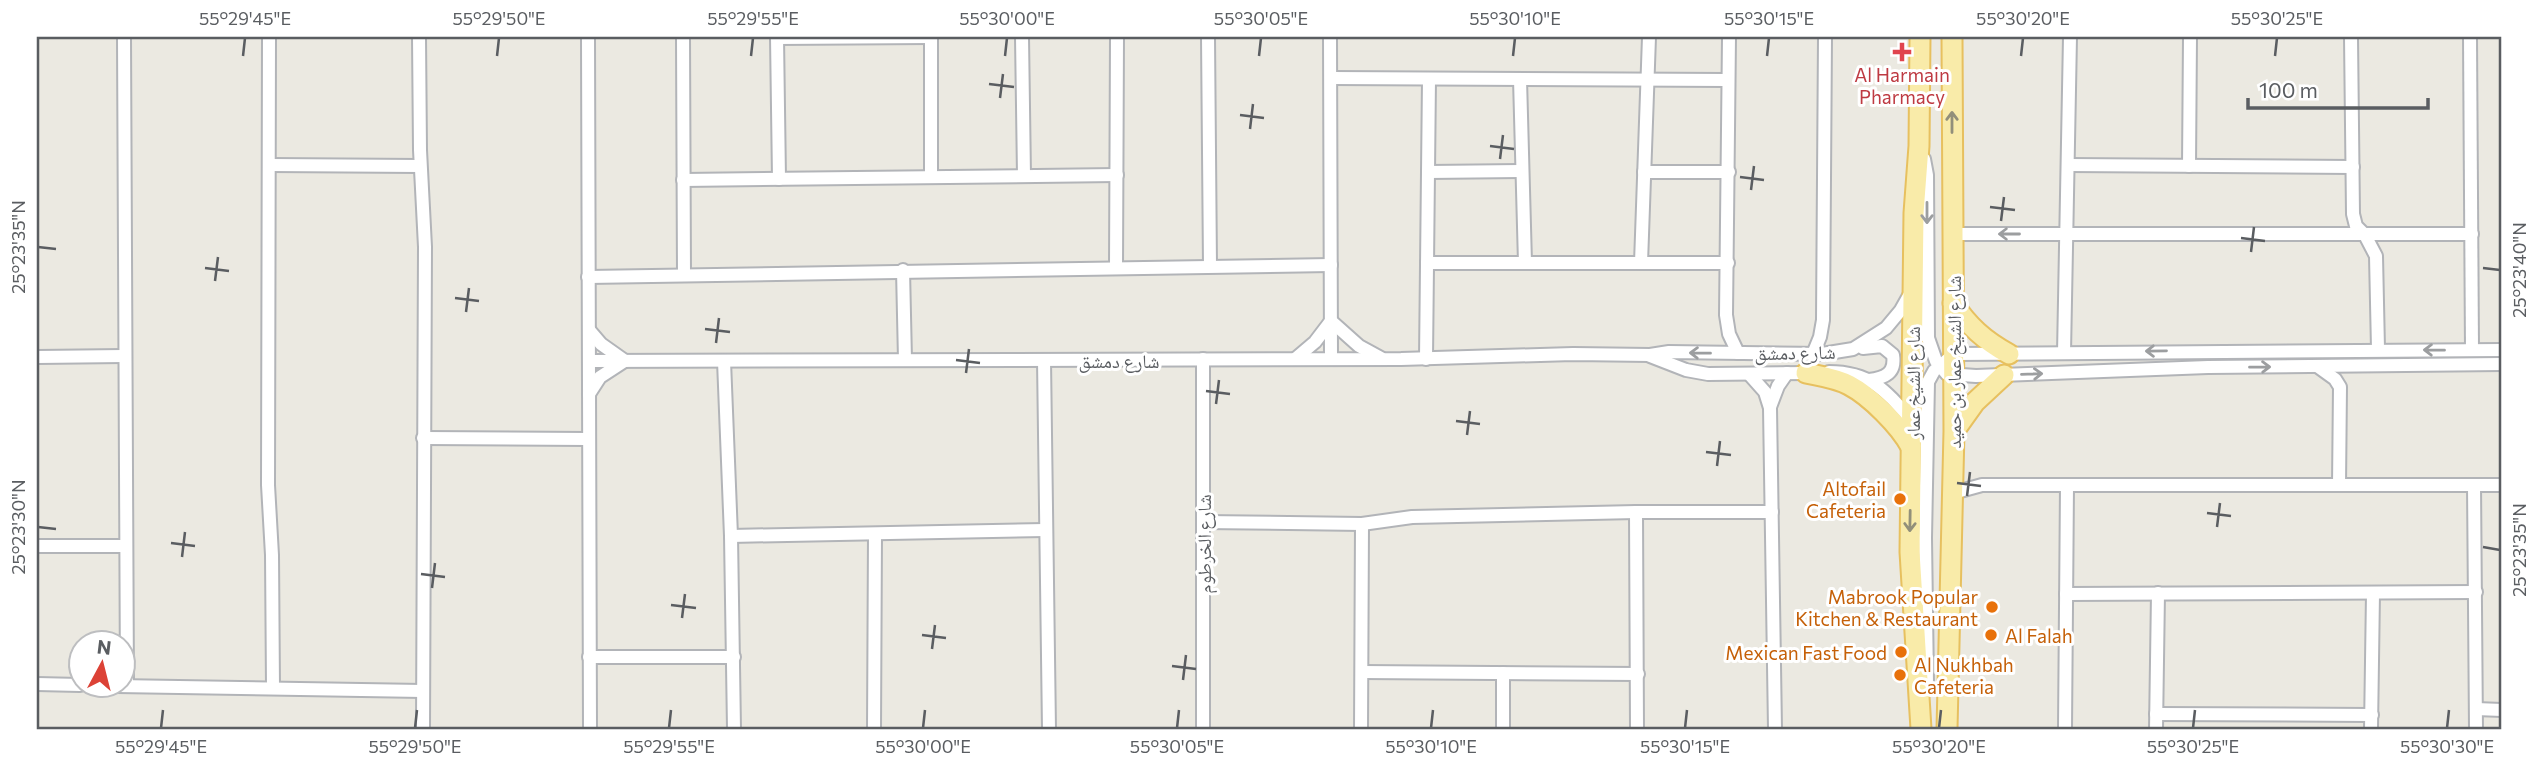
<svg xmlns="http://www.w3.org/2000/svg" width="2539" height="766" font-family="Commissioner,'Noto Naskh Arabic',sans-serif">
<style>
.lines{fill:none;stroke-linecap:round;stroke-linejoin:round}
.minor-casing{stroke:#b2b4b8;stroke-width:16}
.primary-casing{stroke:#e7c05f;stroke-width:23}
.minor{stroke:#fff;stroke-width:12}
.primary{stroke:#f9eba9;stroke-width:19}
.oneway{stroke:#928f7a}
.oneway2{stroke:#9c9ea0}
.ticks{fill:none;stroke:#5a5d61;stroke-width:2.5}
.health-dot{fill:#e0444e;stroke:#fff;stroke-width:2.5}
.food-dot{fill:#e8710a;stroke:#fff;stroke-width:2.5}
.labels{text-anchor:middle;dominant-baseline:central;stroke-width:6;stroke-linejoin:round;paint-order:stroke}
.health-label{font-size:19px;fill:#be3a42;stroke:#fff}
.street-label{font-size:19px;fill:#5a5d61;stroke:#fff}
.food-label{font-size:19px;fill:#c56008;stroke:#fff;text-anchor:end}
.neatline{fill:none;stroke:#5a5d61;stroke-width:2.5}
.ticks-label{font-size:18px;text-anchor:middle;fill:#5a5d61}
</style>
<rect width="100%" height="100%" fill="#ebe9e1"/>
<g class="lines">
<g class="minor-casing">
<g id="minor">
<polyline points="124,37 127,686"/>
<polyline points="269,37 268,485 272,555 273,688"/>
<polyline points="419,37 420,150 425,247 423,729"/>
<polyline points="588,37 590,729"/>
<polyline points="683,37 684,275"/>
<polyline points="777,37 779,179"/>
<polyline points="931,37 931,177"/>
<polyline points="1022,37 1024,176"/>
<polyline points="1208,37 1210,266"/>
<polyline points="1330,37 1331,359"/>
<polyline points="1729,37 1726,315 1729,334 1738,353"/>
<polyline points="2351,37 2353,214 2356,226 2365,235 2376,256 2378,349"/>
<polyline points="2470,37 2472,350"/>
<polyline points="777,38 931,37"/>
<polyline points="1331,78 1728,80"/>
<polyline points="1520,79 1525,263"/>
<polyline points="1924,159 1927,175 1928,338 1936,361 1947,374 1976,376 2208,367 2502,364"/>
<polyline points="270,165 420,166"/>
<polyline points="2068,165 2353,167"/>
<polyline points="2189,166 2190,37"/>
<polyline points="1428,172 1521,171"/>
<polyline points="1644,172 1729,172"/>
<polyline points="683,180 1117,175"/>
<polyline points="1953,234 2472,234"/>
<polyline points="1427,263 1728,263"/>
<polyline points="1641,263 1649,37"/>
<polyline points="1116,268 1117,37"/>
<polyline points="903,270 905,360"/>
<polyline points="588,277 1331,265"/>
<polyline points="589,330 601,344 625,361"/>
<path d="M1863,348L1882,346L1893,355C1896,373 1885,378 1869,380"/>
<polyline points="2064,353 2070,37"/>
<polyline points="1813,354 1820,337 1823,320 1825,37"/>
<polyline points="1650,356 1686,370 1708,374 1811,373"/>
<polyline points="37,357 124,356"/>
<polyline points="1203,359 1203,729"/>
<polyline points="1295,359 1315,342 1331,321 1359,346 1381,358"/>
<polyline points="1426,359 1429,79"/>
<polyline points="1044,360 1049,729"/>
<polyline points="589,361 1401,359 1573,354 1650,355 1669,352 1822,354 1853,349 1886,328 1901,310 1910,294"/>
<polyline points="724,361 731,536 734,729"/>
<polyline points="2317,366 2335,379 2340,387 2339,485"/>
<path d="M1829,372C1871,372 1886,391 1912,421"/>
<polyline points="1749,374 1765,392 1770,408 1775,729"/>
<polyline points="589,394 600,377 623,362"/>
<polyline points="1770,407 1778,386 1787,373"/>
<polyline points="423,438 588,439"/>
<polyline points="2474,485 2476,729"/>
<polyline points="1953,493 1982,485 2502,485"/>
<polyline points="1636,512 1637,729"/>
<polyline points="1203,522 1362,524 1412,517 1636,512 1772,512"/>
<polyline points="731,536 1045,530"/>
<polyline points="37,546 126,546"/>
<polyline points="2066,594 2476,592"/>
<polyline points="589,657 734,657"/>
<polyline points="1362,672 1638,674"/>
<polyline points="1503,673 1503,729"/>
<polyline points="1927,683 1925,538 1928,382 1934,371 1954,354 2502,350"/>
<polyline points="37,684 80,685"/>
<polyline points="117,686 423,691"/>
<polyline points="2476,709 2502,710"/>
<polyline points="2156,714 2372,715"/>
<polyline points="874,729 875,534"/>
<polyline points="1361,729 1362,524"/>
<polyline points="2065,729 2067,486"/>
<polyline points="2156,729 2158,593"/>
<polyline points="2371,729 2373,593"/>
</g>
</g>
<g class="primary-casing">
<g id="primary">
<polyline points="1920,37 1919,146 1914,213 1910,552 1921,729"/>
<path d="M1953,303C1968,326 1985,341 2009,354"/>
<path d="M1806,373C1820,376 1836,378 1849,385C1870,396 1900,426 1911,447"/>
<polyline points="1955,430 1975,402 2004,375"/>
<polyline points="1947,729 1954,431 1952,37"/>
</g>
</g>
<use href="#minor" class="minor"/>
<use href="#primary" class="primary"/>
</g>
<defs><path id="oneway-shaft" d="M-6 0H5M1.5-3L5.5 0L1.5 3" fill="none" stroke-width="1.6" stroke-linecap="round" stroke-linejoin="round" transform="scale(1.75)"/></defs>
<g class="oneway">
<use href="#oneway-shaft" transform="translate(1952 122) rotate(-90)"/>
<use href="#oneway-shaft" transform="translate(1910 521) rotate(91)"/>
</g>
<g class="oneway2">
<use href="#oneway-shaft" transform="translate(1927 213) rotate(90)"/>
<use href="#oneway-shaft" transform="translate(2009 234) rotate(180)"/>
<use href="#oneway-shaft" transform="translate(2434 350) rotate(-179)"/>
<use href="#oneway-shaft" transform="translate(2156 351) rotate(179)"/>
<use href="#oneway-shaft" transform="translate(1700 353) rotate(-179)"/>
<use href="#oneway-shaft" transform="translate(2260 367) rotate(-1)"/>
<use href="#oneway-shaft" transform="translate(2032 374) rotate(-2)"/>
</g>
<path class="ticks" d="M243,56L245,38M497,56L499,38M751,56L753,38M1005,56L1007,38M1259,56L1261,38M1513,56L1515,38M1767,56L1769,38M2021,56L2023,38M2275,56L2277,38M989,84L1014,87M1000,98L1003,74M1240,115L1264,118M1250,129L1253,104M1490,146L1514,149M1500,159L1503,135M1740,177L1764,180M1751,190L1754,166M1990,207L2015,210M2001,221L2004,197M2241,238L2265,241M38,247L56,249M2251,252L2254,227M205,268L229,271M2483,268L2500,270M215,281L218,257M455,298L479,301M466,312L469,288M705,329L730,332M716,343L719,318M956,360L980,363M966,373L969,349M1206,391L1230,394M1216,404L1219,380M1456,421L1480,424M1467,435L1470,411M1706,452L1731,455M1717,466L1720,441M1957,483L1981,486M1967,496L1970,472M2207,513L2231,516M38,527L56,529M2217,527L2220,503M171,543L195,546M2483,547L2500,550M182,557L185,532M421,574L445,577M432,588L435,563M671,605L696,608M682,618L685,594M922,635L946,638M932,649L935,625M1172,666L1196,669M1183,680L1186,655M161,728L163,710M415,728L417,710M669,728L671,710M923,728L925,710M1177,728L1179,710M1431,728L1433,710M1685,728L1687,710M1939,728L1941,710M2193,728L2195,710M2447,728L2449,710"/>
<path class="health-dot" d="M1898.5 41.5h7v7h7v7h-7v7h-7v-7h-7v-7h7z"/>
<g class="food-dot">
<circle cx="1900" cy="499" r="7"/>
<circle cx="1992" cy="607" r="7"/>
<circle cx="1991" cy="635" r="7"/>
<circle cx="1901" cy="652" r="7"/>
<circle cx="1900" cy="675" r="7"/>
</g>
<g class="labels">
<g class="health-label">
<text x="1902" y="74">Al Harmain<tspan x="1902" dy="22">Pharmacy</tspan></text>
</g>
<g class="street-label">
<text transform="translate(1795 352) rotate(-1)">شارع دمشق</text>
<text x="1119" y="360">شارع دمشق</text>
<text transform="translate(1953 362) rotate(-90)">شارع الشيخ عمار بن حميد</text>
<text transform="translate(1912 383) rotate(-90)">شارع الشيخ عمار</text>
<text transform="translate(1203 544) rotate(-90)">شارع الخرطوم</text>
</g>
<g class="food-label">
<text x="1886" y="488">Altofail<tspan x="1886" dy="22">Cafeteria</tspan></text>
<text x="1978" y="596">Mabrook Popular<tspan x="1978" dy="22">Kitchen &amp; Restaurant</tspan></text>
<text x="2005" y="635" text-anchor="start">Al Falah</text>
<text x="1887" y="652">Mexican Fast Food</text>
<text x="1914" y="664" text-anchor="start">Al Nukhbah<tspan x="1914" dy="22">Cafeteria</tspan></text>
</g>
</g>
<rect width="2539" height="766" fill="none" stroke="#ffffff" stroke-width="77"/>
<g transform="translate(102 664) rotate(7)"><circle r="33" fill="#ffffff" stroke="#bdbec0" stroke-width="2"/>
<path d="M0-5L12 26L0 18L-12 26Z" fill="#dc4236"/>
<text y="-10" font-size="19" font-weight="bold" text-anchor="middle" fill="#5a5d61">N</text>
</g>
<path d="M2248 98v10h180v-10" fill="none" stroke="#5a5d61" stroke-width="3.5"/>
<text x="2259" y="98" font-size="21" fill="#5a5d61" stroke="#ffffff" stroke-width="5" paint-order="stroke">100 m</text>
<rect x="38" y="38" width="2462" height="690" class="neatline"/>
<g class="ticks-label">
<text x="245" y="25">55°29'45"E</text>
<text x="499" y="25">55°29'50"E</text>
<text x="753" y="25">55°29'55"E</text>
<text x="1007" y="25">55°30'00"E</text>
<text x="1261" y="25">55°30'05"E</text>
<text x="1515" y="25">55°30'10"E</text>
<text x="1769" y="25">55°30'15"E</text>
<text x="2023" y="25">55°30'20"E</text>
<text x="2277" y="25">55°30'25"E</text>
<text transform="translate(19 247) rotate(-90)" y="6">25°23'35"N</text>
<text transform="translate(2520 270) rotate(-90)" y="6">25°23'40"N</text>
<text transform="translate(19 527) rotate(-90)" y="6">25°23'30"N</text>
<text transform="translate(2520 550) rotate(-90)" y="6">25°23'35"N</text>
<text x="161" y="753">55°29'45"E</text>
<text x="415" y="753">55°29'50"E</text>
<text x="669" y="753">55°29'55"E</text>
<text x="923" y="753">55°30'00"E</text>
<text x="1177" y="753">55°30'05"E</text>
<text x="1431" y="753">55°30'10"E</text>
<text x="1685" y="753">55°30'15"E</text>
<text x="1939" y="753">55°30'20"E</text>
<text x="2193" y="753">55°30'25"E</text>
<text x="2447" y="753">55°30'30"E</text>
</g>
</svg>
